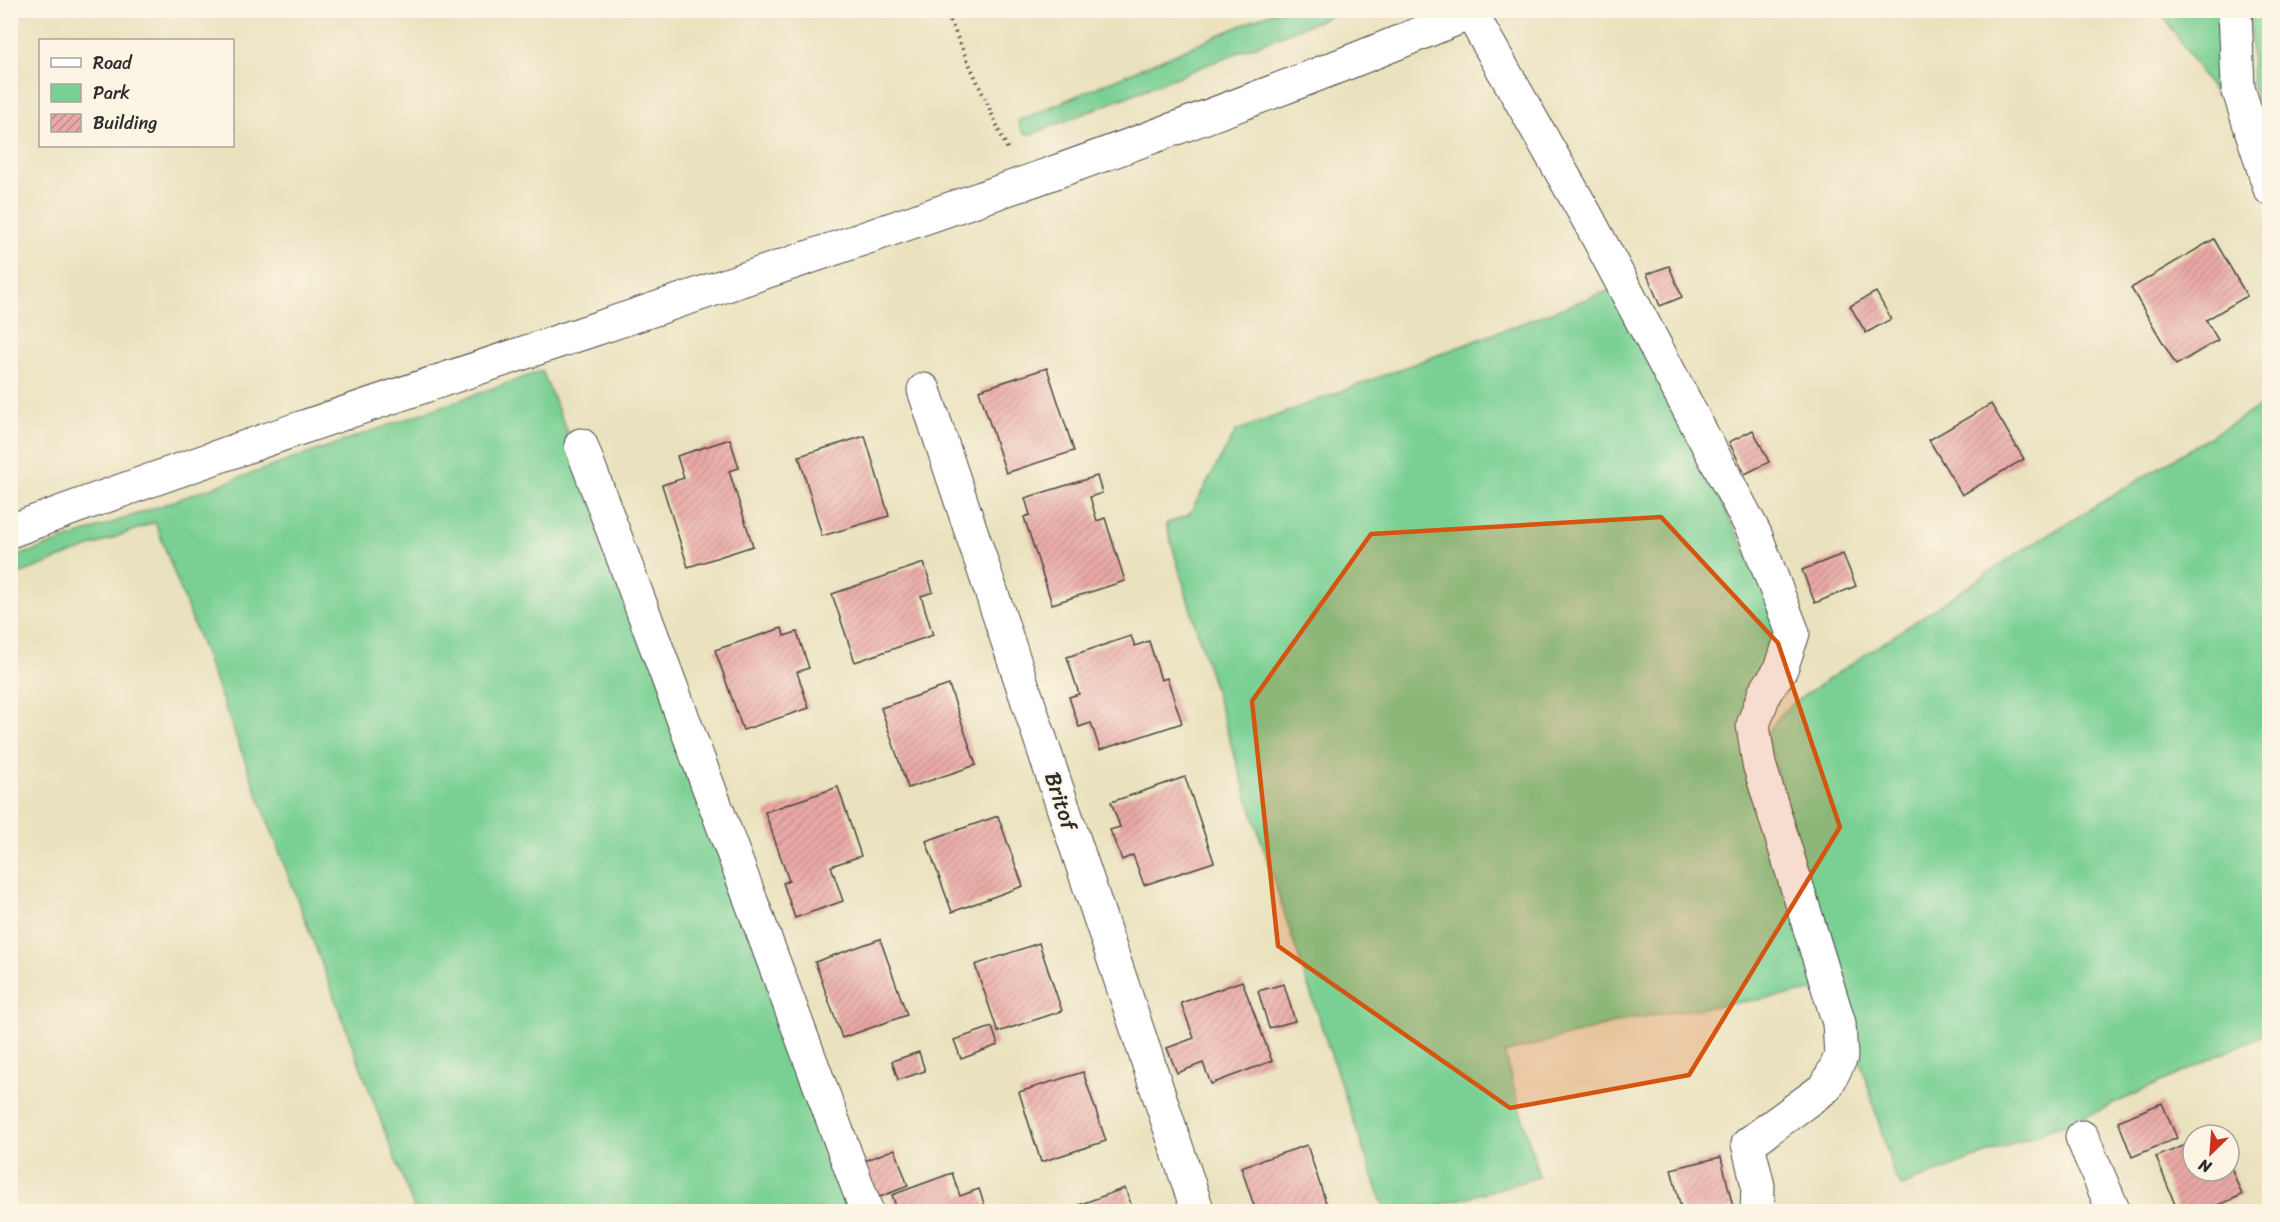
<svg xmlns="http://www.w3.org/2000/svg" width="2280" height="1222" font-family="Sriracha,sans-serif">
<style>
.green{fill:#7ad094;stroke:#527e60;stroke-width:1.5}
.building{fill:url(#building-hatch)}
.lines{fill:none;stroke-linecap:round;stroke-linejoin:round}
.street-casing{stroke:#484641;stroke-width:35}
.secondary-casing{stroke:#484641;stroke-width:35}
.path{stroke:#484641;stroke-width:4;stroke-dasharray:1.5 4.5;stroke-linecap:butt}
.street{stroke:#fff;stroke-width:33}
.secondary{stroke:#fff;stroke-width:33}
.marked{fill:#d5540f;fill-opacity:0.2;stroke:#d5540f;stroke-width:4.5;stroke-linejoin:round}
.labels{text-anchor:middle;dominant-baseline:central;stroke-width:4.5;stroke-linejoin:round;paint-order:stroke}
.street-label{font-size:22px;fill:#2b2b2b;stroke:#fcf5e5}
</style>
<defs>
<pattern id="building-hatch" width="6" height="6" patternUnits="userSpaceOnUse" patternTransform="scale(1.5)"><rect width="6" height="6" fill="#eaa9a5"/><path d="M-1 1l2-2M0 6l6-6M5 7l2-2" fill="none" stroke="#be8a87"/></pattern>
</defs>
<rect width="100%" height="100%" fill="#fcf5e5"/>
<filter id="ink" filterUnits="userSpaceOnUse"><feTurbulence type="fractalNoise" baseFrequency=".0167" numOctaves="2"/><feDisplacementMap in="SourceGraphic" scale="12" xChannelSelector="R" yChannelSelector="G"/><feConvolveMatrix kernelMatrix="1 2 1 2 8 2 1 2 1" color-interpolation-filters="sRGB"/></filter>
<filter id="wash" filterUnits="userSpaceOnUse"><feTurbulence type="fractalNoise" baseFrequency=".008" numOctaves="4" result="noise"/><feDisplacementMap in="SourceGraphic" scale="24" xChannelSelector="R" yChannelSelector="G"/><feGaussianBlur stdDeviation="1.35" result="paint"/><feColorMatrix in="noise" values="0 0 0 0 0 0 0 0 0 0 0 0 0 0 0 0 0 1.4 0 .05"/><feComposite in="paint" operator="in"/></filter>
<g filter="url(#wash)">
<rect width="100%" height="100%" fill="#eae1be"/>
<g class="green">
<polygon points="1277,10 1343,11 1030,135 1023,132 1018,121"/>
<polygon points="2160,11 2223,11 2226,88 2216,95"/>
<polygon points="2250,11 2269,11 2269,142 2253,87"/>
<path d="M1613,289L1765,589L1780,634L1748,704L1820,990L1629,1019L1504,1053L1539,1177L1419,1211H1385C1305,985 1232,755 1166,524L1189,515L1236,431Z"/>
<polygon points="542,371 599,508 855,1211 415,1211 155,522 11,577 10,559"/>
<polygon points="2269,401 2269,1032 2096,1112 1901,1186 1894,1175 1765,735 1785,710 1809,692 2023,550"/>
</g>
<g id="blocks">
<g class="building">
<polygon points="2214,239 2247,296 2206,320 2218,340 2176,365 2131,288"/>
<polygon points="1669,266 1682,297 1660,306 1647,274"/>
<polygon points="1876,292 1891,319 1866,333 1850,306"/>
<polygon points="1047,368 1074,451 1006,473 979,390"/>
<polygon points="1991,404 2024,459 1962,495 1929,440"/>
<polygon points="1753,430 1769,462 1745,474 1729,442"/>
<polygon points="865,436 889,516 822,536 799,456"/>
<polygon points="730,439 739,468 729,471 753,546 688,567 662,485 684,478 677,456"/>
<polygon points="1097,476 1102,493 1090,497 1097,521 1105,518 1125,581 1052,604 1024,517 1030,515 1025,498"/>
<polygon points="1843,554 1856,586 1815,603 1802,570"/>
<polygon points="924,563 933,592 921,596 933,635 855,662 832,594"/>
<polygon points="782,628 784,636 797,632 809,668 797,672 809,708 743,730 715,650"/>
<polygon points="1131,636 1135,646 1149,641 1161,680 1167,678 1182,723 1100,750 1091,723 1079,727 1069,697 1079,694 1067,657"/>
<polygon points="949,685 976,765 908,788 881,708"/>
<polygon points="1185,777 1214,862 1144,885 1133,855 1122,860 1110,830 1120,827 1111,802"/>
<polygon points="838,787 861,856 831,866 843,901 795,918 783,883 789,881 765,812"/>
<polygon points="998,816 1023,886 952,912 926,841"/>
<polygon points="880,939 907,1015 842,1038 815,962"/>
<polygon points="1039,943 1062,1011 998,1032 975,965"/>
<polygon points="1242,981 1272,1061 1211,1084 1203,1063 1177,1073 1167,1048 1194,1038 1181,1003"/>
<polygon points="1284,984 1295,1021 1269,1028 1258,991"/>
<polygon points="992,1027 998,1045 961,1059 954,1040"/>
<polygon points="919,1052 925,1071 898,1080 892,1061"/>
<polygon points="1083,1072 1106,1141 1041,1162 1019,1092"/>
<polygon points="2162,1103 2177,1138 2132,1157 2118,1121"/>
<polygon points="2193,1142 2193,1171 2229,1171 2229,1162 2242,1195 2202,1212 2178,1212 2156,1157"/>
<polygon points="1307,1145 1329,1212 1256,1212 1241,1167"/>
<polygon points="895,1149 908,1186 877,1198 864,1161"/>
<polygon points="1721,1157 1733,1207 1717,1212 1682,1212 1671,1169"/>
<polygon points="952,1173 960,1196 979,1189 987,1212 898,1212 892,1195"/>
<polygon points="1125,1188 1134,1212 1062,1212 1062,1211"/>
</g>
</g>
</g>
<g filter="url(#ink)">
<use href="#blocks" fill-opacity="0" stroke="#484641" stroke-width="1.5"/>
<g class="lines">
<g class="street-casing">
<g id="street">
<polyline points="2235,10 2238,88 2270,189"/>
<polyline points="1471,13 1587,217 1755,534 1793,633 1781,669 1765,692 1753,725 1759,764 1839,1023 1841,1057 1826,1087 1748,1144 1758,1186 1757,1212"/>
<polyline points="924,390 1198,1212"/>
<polyline points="581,445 867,1212"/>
<polyline points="2082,1137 2114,1212"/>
</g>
</g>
<g class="secondary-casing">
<path id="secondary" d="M10,531C497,351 998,211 1477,10"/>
</g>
<polyline class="path" points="945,10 1008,150"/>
<use href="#street" class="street"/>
<use href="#secondary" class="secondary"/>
</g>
</g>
<path class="marked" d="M1661,517L1778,643L1840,827L1689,1075L1510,1108L1278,946L1252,701L1371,534Z"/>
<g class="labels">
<g class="street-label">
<text transform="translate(1061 801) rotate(72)">Britof</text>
</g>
</g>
<rect width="2280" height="1222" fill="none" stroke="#fcf5e5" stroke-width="36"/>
<rect x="39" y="39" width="195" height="108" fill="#fcf5e5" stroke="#a8a49b" stroke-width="1.5"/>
<rect x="51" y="58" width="30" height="9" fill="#ffffff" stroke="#a8a49b" stroke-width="1.5"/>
<text x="93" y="69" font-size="18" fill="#2b2b2b">Road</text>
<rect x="51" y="84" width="30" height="18" fill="#7ad094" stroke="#a8a49b" stroke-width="1.5"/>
<text x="93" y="99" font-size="18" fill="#2b2b2b">Park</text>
<rect x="51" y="114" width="30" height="18" fill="url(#building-hatch)" stroke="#a8a49b" stroke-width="1.5"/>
<text x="93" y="129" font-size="18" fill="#2b2b2b">Building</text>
<g transform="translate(2211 1153) rotate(205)"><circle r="28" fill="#fcf5e5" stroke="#a8a49b" stroke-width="1.5"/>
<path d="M0-4.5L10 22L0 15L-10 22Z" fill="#c8321e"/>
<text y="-9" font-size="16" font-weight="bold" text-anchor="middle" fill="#2b2b2b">N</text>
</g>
</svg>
